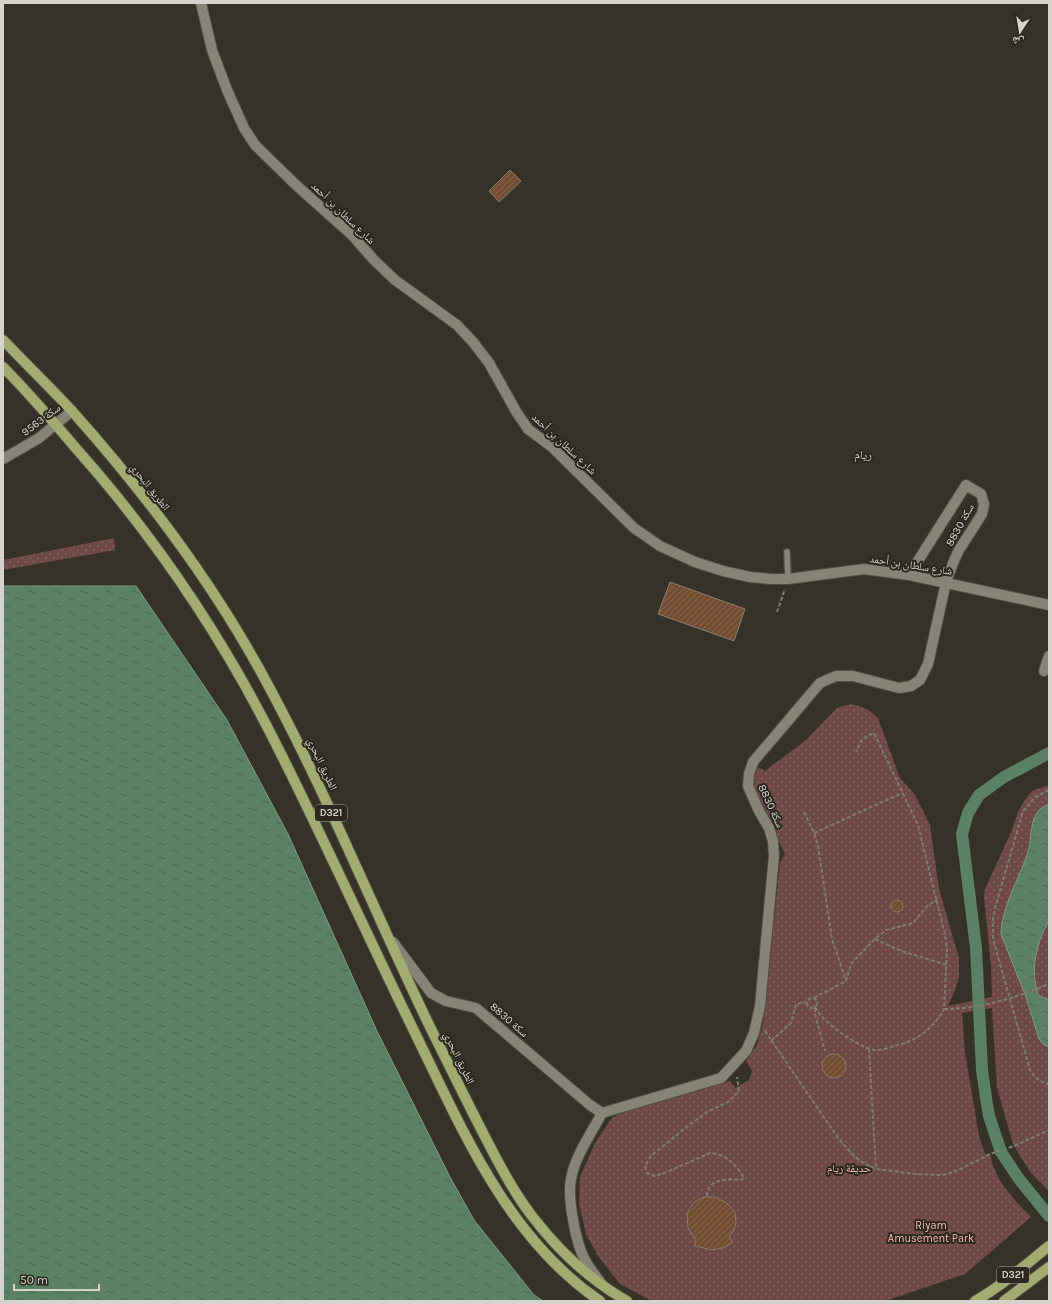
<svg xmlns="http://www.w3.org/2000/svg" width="1052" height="1304" font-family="Karla,'Noto Naskh Arabic',sans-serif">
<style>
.park{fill:url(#park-dots)}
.water{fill:url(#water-ripples);stroke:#7f9a82}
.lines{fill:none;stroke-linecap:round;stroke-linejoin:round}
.canal{stroke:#5a8162;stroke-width:12}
.building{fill:url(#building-hatch);stroke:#877c73}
.service-casing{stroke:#514e45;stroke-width:8}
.minor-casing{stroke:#514e45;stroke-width:12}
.tertiary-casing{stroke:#514e45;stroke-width:12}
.primary-casing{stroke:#514e45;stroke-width:12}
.path{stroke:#7e7b72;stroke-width:2;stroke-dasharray:4 2;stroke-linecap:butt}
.service{stroke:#878377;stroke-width:5.5}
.minor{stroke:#878377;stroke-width:10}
.tertiary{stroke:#878377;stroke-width:10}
.primary{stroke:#a1ac70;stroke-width:10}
.labels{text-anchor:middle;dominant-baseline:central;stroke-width:4;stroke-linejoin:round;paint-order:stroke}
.shield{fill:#2c281e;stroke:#a2a098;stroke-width:1}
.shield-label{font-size:10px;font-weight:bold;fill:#d5d3cc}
.street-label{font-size:11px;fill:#d5d3cc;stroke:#2c281e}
.park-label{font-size:11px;fill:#fdbcb4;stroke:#2c281e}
.neighbourhood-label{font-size:12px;fill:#d3cec1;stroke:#2c281e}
</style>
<defs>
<pattern id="park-dots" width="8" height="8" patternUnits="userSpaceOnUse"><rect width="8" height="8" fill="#6e4945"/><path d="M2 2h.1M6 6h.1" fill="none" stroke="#82625f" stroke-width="1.8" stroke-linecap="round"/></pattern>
<pattern id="water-ripples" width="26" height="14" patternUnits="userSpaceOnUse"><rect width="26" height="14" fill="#5a8162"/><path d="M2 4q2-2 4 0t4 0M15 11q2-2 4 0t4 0" fill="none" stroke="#506753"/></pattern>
<pattern id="building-hatch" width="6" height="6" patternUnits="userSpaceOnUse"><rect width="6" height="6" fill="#734e32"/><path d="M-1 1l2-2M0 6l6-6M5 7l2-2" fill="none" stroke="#86674e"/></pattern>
</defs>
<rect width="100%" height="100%" fill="#363227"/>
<g class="park">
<polygon points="114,538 115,550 3,570 3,560"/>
<path d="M851,704C864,707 869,709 878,718L900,778L915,795L930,825L939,889L959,958V977L955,990L948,1006L992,997L991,966L984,896L985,889L1012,830L1018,812L1024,801L1032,791L1049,785V1191L1030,1172L1013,1144L997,1088L992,1008L962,1013L965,1053L979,1136L985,1154H990C994,1179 1013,1199 1031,1217L965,1274L885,1301H652L620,1284L598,1256L586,1234L579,1204L580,1177L595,1143L611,1119L620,1113L730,1081L735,1088L749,1080L752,1071L746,1061L757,1045L763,1024L780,863L785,854L753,786V776L758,767L765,771L806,740L837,708Z"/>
</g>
<g class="water">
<polygon points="3,586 136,586 227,720 288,834 377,1031 450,1177 474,1220 534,1295 543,1301 3,1301"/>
<path d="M1049,804V920C1036,945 1030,968 1038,995L1049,1000V1047L1043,1044L1039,1039L1026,997L1001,934C1002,906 1018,881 1027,855C1032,842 1029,825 1037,813C1040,808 1044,806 1049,804Z"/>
</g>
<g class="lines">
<polyline class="canal" points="1049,753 1004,777 979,795 968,813 962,834 976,948 982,1070 986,1098 989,1116 1001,1152 1019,1179 1049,1216"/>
</g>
<g class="building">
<polygon points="510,170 521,181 499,202 489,191"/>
<polygon points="670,582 745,609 734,641 658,614"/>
<circle cx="897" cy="906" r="6"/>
<circle cx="834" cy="1066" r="12"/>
<polygon points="704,1197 715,1197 727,1203 735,1212 736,1223 734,1230 729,1237 733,1242 723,1248 712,1250 695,1246 695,1239 688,1228 687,1214 693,1203"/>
</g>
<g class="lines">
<g class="service-casing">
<polyline id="service" points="787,552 788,579"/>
</g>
<g class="minor-casing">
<g id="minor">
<polyline points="3,459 39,438 72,411"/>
<polyline points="1044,671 1049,656"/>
<polyline points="393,942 431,993 446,1001 476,1008 590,1105 602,1113"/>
<path d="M601,1283C595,1275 589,1268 585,1260C576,1244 567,1197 571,1179C575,1156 591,1134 602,1113L721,1078L746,1051L754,1033L760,1006L774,856L773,841L769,828L759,811L748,786L749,774L753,762L820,683L836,676H853L899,688L911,686L920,680L928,664L946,582L953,563L959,550L982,514L984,504L981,494L966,485L909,575"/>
</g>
</g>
<g class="tertiary-casing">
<polyline id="tertiary" points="201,3 212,50 227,90 244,128 255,145 296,185 352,235 374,260 395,280 457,325 473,342 489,363 517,413 528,429 552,447 634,528 660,546 695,562 723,571 750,577 771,579 788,579 864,569 909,575 1049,605"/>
</g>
<g class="primary-casing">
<g id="primary">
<path d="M3,340C26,364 50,387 72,411C146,494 216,587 268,685C328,796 375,913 430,1027C447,1061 464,1096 482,1131C497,1160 512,1190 532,1216C558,1250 590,1280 627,1301"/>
<path d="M3,367C28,392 51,419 74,446C88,462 101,477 114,493C180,574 237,664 283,758C328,848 370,941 414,1031C462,1129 507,1238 600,1301"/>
<path d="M975,1301C1002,1286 1025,1265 1049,1246"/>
<polyline points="1004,1301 1049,1267"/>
</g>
</g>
<g class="path">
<polyline points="777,612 785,589"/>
<path d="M1049,790L1035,797L1023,811L995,908L993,919V939L1030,1070C1034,1078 1040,1082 1049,1084"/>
<polyline points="804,812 814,833 818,846 832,939 846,981"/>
<polyline points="814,833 902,793"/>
<polyline points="875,939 901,951 947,965"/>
<circle cx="812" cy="1003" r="5"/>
<polyline points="814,998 846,981 851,964 875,939 886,930 913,923 927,906 937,900"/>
<path d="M815,1007C817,1010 819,1014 822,1017C831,1027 863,1050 876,1050C882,1050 889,1048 894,1046C917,1041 933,1029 944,1009L947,950L945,935L918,825L874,733L862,739L856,752"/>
<polyline points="815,1008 815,1014 825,1051"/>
<path d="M944,1009C980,1009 1016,998 1049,984"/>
<polyline points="765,1031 838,1138 855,1157 865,1164 876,1169 917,1174 942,1175 954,1172 990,1154 1014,1146 1049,1130"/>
<polyline points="771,1041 791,1023 796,1004 807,1002"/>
<polyline points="869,1049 876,1169"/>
<path d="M707,1196C707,1178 728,1179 741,1180L744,1178C738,1166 724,1153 710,1153L667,1172L655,1176L647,1173L645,1166L651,1156L684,1129L707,1112L730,1101L739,1091L737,1077"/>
</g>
<use href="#service" class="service"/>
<use href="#minor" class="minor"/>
<use href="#tertiary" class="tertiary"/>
<use href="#primary" class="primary"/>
</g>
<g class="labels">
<g class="shield">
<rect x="315" y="805" width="32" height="16" rx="3"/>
<rect x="997" y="1267" width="32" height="16" rx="3"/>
</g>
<g class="shield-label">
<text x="331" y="813">D321</text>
<text x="1013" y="1275">D321</text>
</g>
<g class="street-label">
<text transform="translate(343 213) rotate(44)">شارع سلطان بن أحمد</text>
<text transform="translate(41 420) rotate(-37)">سكة 9563</text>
<text transform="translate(564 444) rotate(43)">شارع سلطان بن أحمد</text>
<text transform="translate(150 487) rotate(52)">الطريق البحري</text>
<text transform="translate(960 525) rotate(-61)">سكة 8830</text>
<text transform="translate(911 565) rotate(9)">شارع سلطان بن أحمد</text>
<text transform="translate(322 764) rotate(65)">الطريق البحري</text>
<text transform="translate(771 806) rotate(65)">سكة 8830</text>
<text transform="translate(509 1020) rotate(41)">سكة 8830</text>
<text transform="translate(459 1058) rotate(64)">الطريق البحري</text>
</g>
<g class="park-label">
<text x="849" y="1168">حديقة ريام</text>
<text x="931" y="1225">Riyam<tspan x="931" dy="13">Amusement Park</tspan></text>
</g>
<g class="neighbourhood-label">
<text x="863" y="455">ريام</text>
</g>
</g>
<rect width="1052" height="1304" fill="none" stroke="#d5d3cc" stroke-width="8"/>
<g transform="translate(1020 32) rotate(192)" stroke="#2c281e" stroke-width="3" paint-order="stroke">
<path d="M0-3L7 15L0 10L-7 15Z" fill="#d5d3cc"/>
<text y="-6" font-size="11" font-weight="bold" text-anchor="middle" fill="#d5d3cc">ش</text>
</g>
<path d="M14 1284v6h85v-6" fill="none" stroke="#d5d3cc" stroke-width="2"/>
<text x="20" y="1284" font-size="12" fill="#d5d3cc" stroke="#2c281e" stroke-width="3" paint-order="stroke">50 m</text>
</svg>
